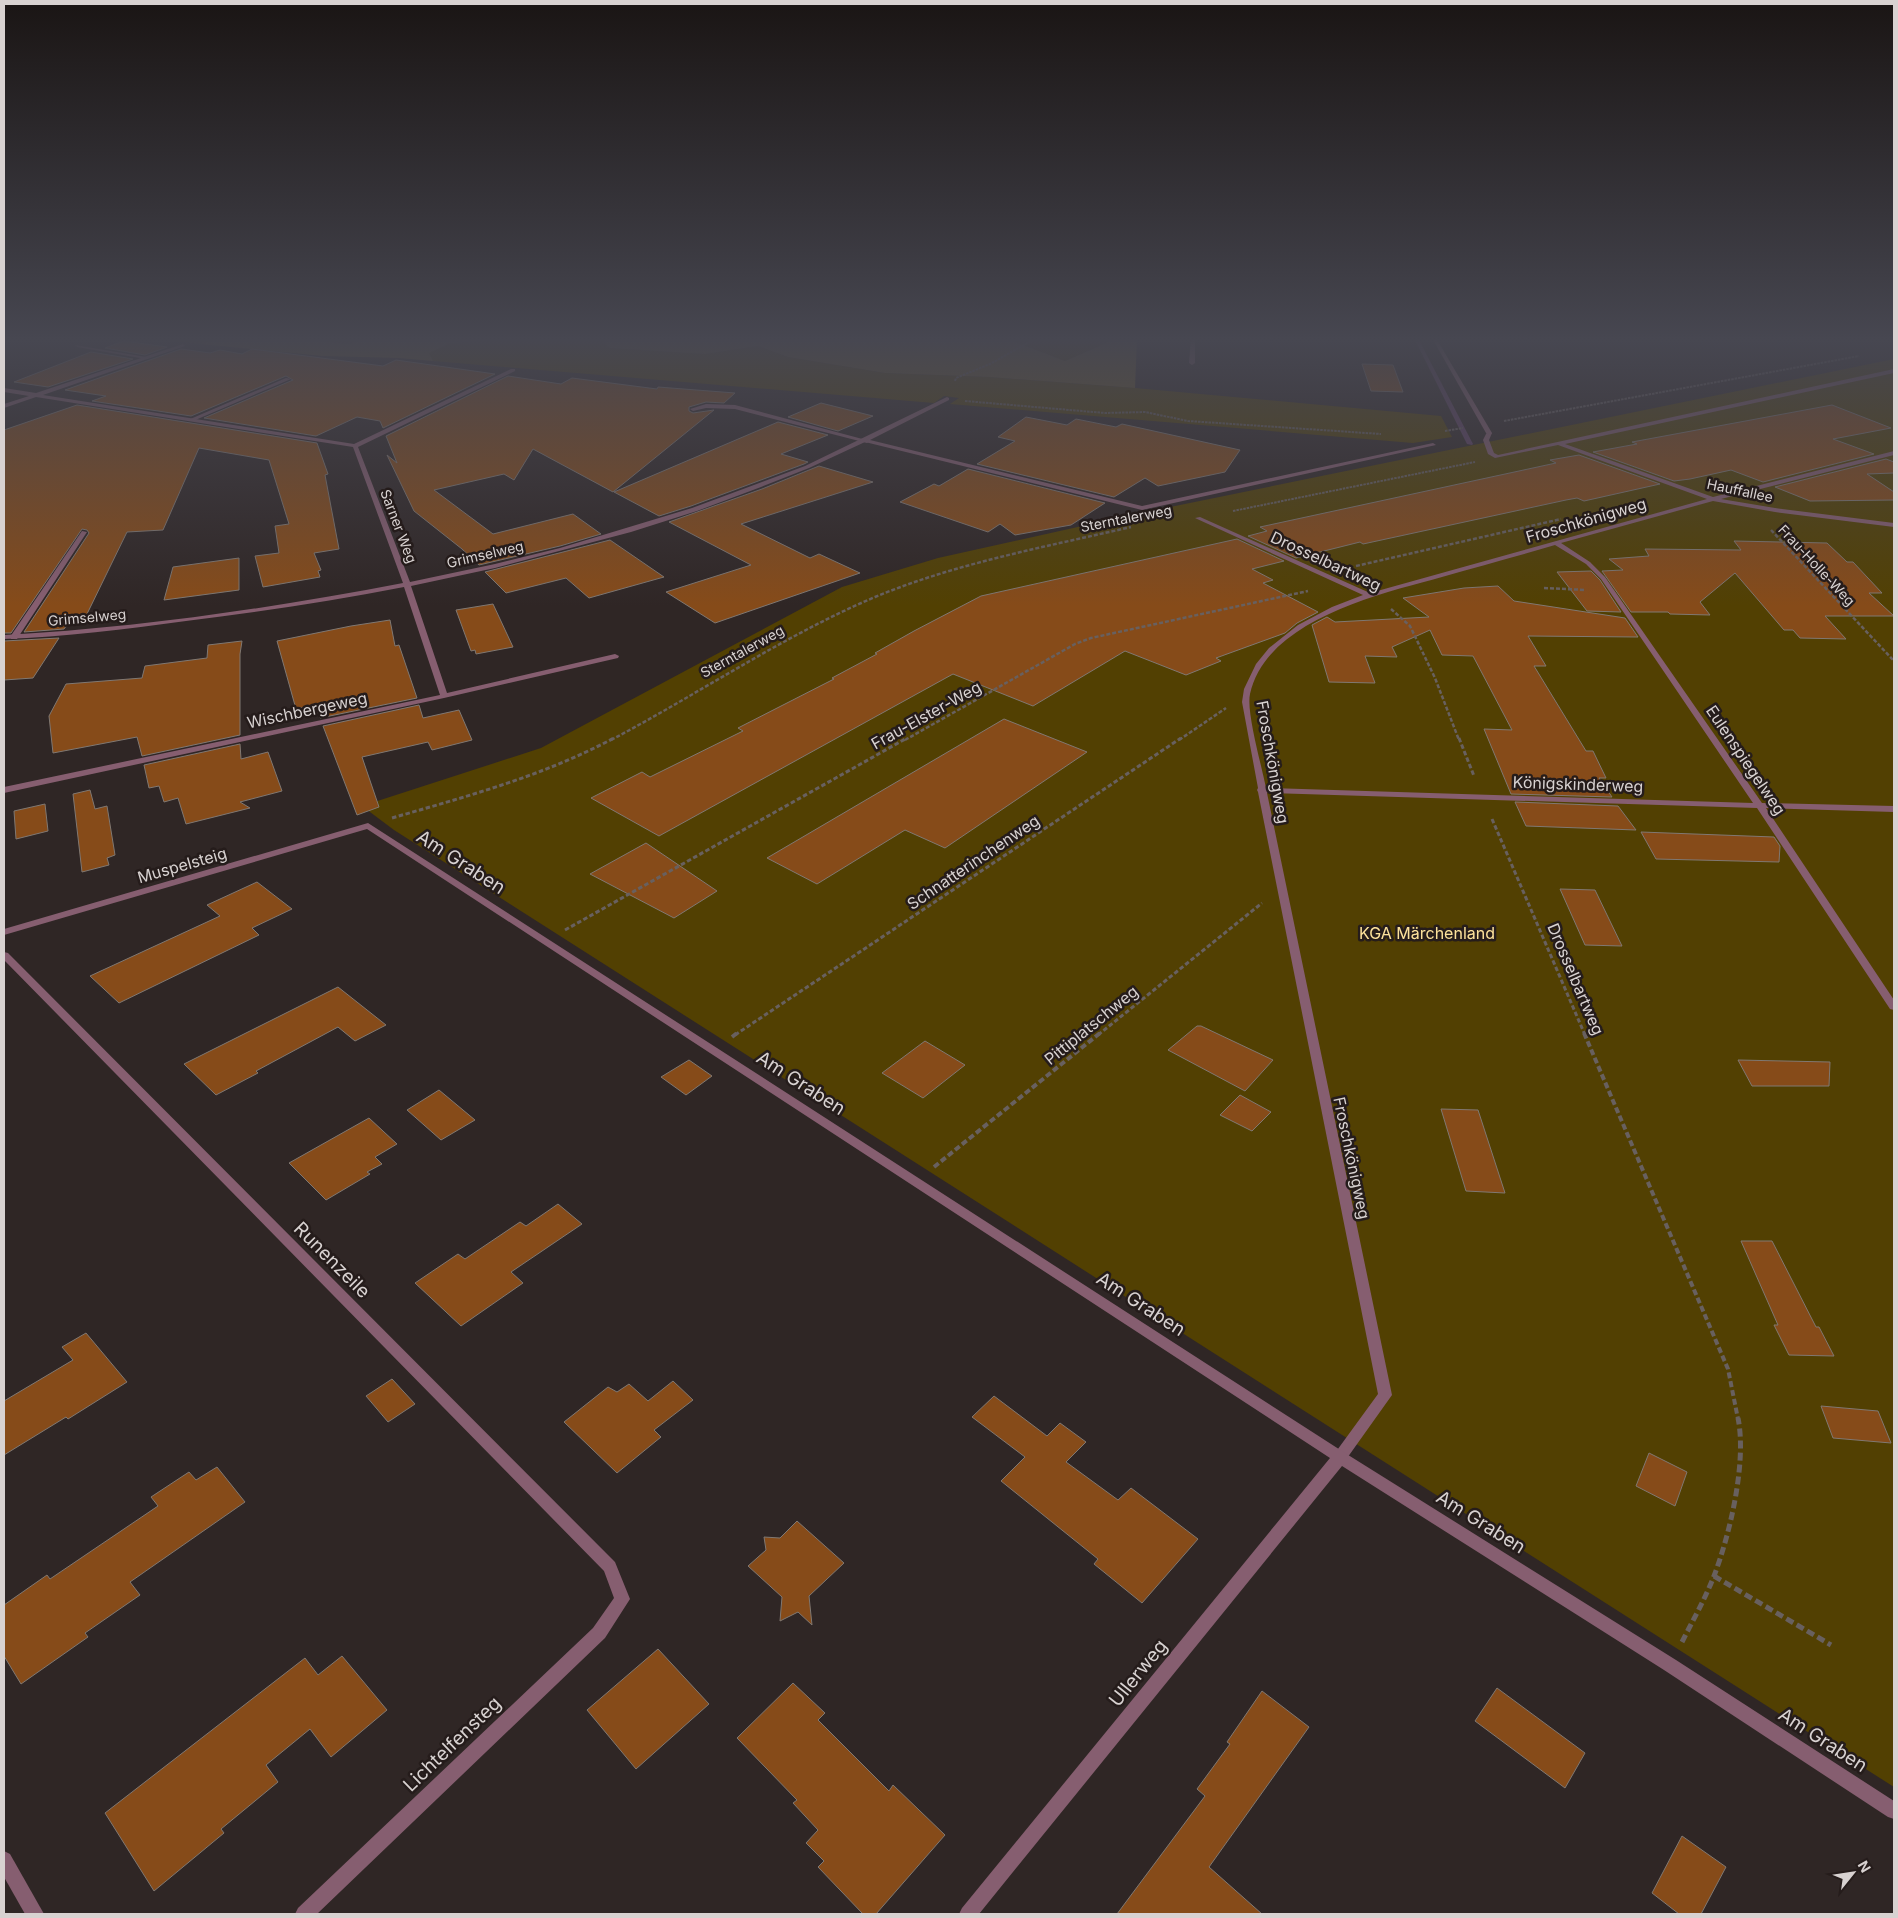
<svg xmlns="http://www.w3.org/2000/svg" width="1898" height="1918" font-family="Inter,sans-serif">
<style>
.green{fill:#524002}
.forest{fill:#6c5923}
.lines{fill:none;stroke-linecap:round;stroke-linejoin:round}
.stream{fill:#5f4064;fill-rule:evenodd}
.building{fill:#864b19;stroke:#807872}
.path-far4{stroke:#68605f;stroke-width:2;stroke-dasharray:2.5 1;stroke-linecap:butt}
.path-far3{stroke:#68605f;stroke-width:2.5;stroke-dasharray:4 2;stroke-linecap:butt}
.path-far2{stroke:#68605f;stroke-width:3;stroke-dasharray:4.5 2.5;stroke-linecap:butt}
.path-far1{stroke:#68605f;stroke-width:4;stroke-dasharray:6 3;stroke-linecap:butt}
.path{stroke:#68605f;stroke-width:5;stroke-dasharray:8 4;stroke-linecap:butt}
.lane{fill:#865e70;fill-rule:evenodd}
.street{fill:#865e70;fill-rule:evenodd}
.labels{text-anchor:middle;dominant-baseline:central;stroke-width:5;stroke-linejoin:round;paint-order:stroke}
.far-street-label{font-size:14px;fill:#d8d2d1;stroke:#251c1b}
.street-label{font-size:16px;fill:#d8d2d1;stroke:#251c1b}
.park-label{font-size:16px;fill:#fde29b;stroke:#251c1b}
.near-street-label{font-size:19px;fill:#d8d2d1;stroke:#251c1b}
</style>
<rect width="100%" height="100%" fill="#2f2625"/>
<g class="green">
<polygon points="148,338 226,338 211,345"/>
<polygon points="256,338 364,338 351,344 304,340 261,340"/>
<polygon points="526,338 601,338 609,348 705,354 758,346 788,357 885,373 989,377 1135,388 1441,416 1452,437 1413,443 950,404 959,398 944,396 934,403 433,361 428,353 451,343"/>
<polygon points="1005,338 1112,338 1104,344 1065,361"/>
<polygon points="1894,359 1894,1787 394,830 362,806 541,748 842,587 938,558 1136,514"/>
</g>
<g class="forest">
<polygon points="222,338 256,338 261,340 304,340 351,344 364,338 526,338 451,343 429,353 433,361 399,358 323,356 201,344"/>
<polygon points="601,338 1005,338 1065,361 1104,344 1112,338 1137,338 1135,388 989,377 885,373 788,357 758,346 705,354 609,348"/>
</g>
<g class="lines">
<polygon class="stream" points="1414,338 1418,338 1473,444 1472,445 1467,444"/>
</g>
<g class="building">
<polygon points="124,341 167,347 145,355 105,348"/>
<polygon points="181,349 210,353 220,350 242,354 252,349 383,366 396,360 495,374 383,428 380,421 357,417 316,436 204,418 293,380 286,376 191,416 92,401 106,396 65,390"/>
<polygon points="91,352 133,359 48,387 14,382"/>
<polygon points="1362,364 1393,365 1403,392 1371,391"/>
<polygon points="508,376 561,384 572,378 657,389 658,387 735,393 724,403 706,402 689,407 689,411 693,413 714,410 613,492 533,449 514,480 504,474 434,490 493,534 573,514 601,534 560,546 479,565 462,549 414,511 387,455 397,463 386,436"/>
<polygon points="821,403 873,416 838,431 788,417"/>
<polygon points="77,405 317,443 328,474 325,475 339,549 314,553 321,570 318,571 320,577 263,587 255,556 279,553 275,526 289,524 269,460 199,448 163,530 127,532 86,616 72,618 64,629 24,632 89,533 87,530 82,529 11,633 4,633 4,430"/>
<polygon points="1832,405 1891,428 1833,439 1874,454 1763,482 1731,470 1690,479 1674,481 1593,452 1637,444 1632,442"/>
<polygon points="1026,417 1067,425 1076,419 1116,427 1122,424 1240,450 1225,472 1158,486 1145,478 1114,497 977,464 1015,441 998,437"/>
<polygon points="778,422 828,435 781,454 808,462 804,464 691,506 659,516 614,492"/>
<polygon points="1579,455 1660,484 1584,501 1577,498 1566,500 1363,544 1360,542 1296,558 1248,536 1267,531 1260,527 1556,463 1550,460"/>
<polygon points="1886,459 1894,462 1894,473 1867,474 1894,492 1894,500 1810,501 1775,487"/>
<polygon points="819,466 873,482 741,524 810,558 819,554 860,573 715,623 666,592 751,565 669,522 762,489"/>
<polygon points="968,469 1105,503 1071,525 1015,535 1000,524 988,532 900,502 934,484 939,486"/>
<polygon points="1237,539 1284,561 1252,569 1273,580 1263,583 1318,612 1297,623 1285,633 1216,658 1221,661 1186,675 1125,651 1033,706 953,674 659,836 591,798 642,772 650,777 743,731 738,728 834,679 832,678 877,654 875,653 914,631 981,596"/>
<polygon points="610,540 664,577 589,598 566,578 506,593 485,572"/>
<polygon points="1734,541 1827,543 1847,562 1853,562 1882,593 1869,593 1894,616 1825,616 1846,639 1800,638 1793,630 1784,630 1735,573 1700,602 1710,615 1670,614 1668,612 1631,612 1602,571 1623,570 1609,559 1649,556 1645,549 1741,550"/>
<polygon points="239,558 239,590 164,600 173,567"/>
<polygon points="1591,571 1600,580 1621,612 1587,611 1557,572"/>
<polygon points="1498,586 1514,601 1625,618 1638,637 1528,636 1546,666 1534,666 1586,751 1593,751 1606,778 1599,778 1612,797 1511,794 1484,729 1512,730 1473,656 1442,655 1430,630 1392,647 1397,657 1365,656 1375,683 1329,682 1312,625 1327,617 1335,622 1429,617 1403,598 1464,588"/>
<polygon points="493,604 513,647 476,654 475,650 471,651 456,610"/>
<polygon points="390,620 395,646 399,645 417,698 320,718 315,705 296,709 277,641 351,626"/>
<polygon points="59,638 33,678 4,680 4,641"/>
<polygon points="242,641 240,654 240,735 142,756 137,737 53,753 49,716 66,684 142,678 145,666 207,658 208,645"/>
<polygon points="419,705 423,718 459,710 472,740 432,750 428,742 362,757 379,807 357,815 323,726"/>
<polygon points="1004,719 1087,752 945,848 905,830 817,884 767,858"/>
<polygon points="240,744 241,759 268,752 282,791 240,802 250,808 186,824 178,798 164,802 159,786 149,788 144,765"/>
<polygon points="90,790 95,809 107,806 115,855 107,858 109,865 82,872 73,794"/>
<polygon points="1515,802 1618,806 1636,830 1526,826"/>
<polygon points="45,804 48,831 16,839 14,811"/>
<polygon points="1641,832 1774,837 1780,846 1779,862 1656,859"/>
<polygon points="646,843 717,891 674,918 590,874"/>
<polygon points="257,882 292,909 252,928 259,935 119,1003 90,976 220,916 207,905"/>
<polygon points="1560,889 1595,890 1622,946 1585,945"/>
<polygon points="338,987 386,1025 355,1041 338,1027 256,1071 258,1073 216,1095 184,1064"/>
<polygon points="1197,1026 1201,1026 1273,1060 1245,1091 1168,1050"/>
<polygon points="925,1041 965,1065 923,1098 882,1073"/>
<polygon points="689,1060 712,1076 686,1095 661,1077"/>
<polygon points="1738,1060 1830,1062 1829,1086 1752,1086"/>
<polygon points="439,1090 475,1120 441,1140 407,1110"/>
<polygon points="1240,1095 1271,1112 1252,1131 1220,1115"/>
<polygon points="1441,1109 1478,1110 1505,1193 1466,1191"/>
<polygon points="369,1118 397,1144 375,1157 382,1164 367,1172 370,1174 326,1200 289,1163"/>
<polygon points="558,1204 582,1224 511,1272 523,1283 461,1326 415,1283 458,1254 465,1259 520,1222 526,1226"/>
<polygon points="1741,1241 1772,1241 1816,1327 1819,1327 1834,1356 1789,1355 1774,1325 1778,1325"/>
<polygon points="86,1333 127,1382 68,1419 66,1417 4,1455 4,1401 73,1360 62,1347"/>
<polygon points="392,1379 415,1404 388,1422 366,1396"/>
<polygon points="673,1381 693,1400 654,1430 661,1437 617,1473 564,1422 608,1387 617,1392 629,1384 648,1401"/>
<polygon points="994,1396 1047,1436 1060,1423 1086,1442 1066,1462 1118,1500 1131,1488 1198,1539 1142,1603 1094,1564 1098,1559 1001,1481 1025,1457 972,1417"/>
<polygon points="1821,1406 1878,1411 1891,1443 1833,1438"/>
<polygon points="1649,1453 1687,1472 1675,1506 1636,1486"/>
<polygon points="217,1467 245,1502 130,1582 140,1595 85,1633 88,1637 21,1684 4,1656 4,1605 47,1575 50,1579 158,1506 151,1497 189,1472 196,1480"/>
<polygon points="797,1521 844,1563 809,1596 812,1625 798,1612 780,1621 782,1597 748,1566 766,1550 764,1537 780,1538"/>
<polygon points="658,1649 709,1704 636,1769 587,1710"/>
<polygon points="342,1656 387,1710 331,1757 310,1729 266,1765 278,1782 221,1829 224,1833 154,1891 105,1813 305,1658 318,1675"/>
<polygon points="793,1683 825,1713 818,1720 889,1791 893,1785 945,1835 876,1914 863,1914 818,1867 824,1861 806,1843 818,1830 793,1803 797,1800 737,1738"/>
<polygon points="1497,1688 1585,1753 1565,1788 1475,1721"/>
<polygon points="1262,1691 1309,1727 1209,1867 1262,1914 1117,1914 1205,1796 1197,1789 1230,1744 1227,1742"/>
<polygon points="1682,1836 1726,1867 1701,1914 1679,1914 1652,1893"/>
</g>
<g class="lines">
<g class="path-far4">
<polyline points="955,381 956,378 990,364 1029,342 1032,338"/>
<polyline points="965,401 1105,413 1145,412 1188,421 1381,434"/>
<polyline points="1504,421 1859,356"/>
<polyline points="1445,431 1463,428"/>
<polyline points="1233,511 1475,462"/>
</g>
<g class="path-far3">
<polyline points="1771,530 1894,661"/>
<polyline points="1356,566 1561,519"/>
<polyline points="1544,588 1586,590"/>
<polyline points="1391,609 1410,626 1435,678 1459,740"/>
<path d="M611,740C700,693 783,636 875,597C957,563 1045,547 1131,527"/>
<polyline points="905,740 1075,644 1091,638 1308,591"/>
<polyline points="1179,740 1226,708"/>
</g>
<g class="path-far2">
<polyline points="1459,738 1474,776"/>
<path d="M392,818C468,796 543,776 614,738"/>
<polyline points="1492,819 1585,1035"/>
<polyline points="565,930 907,738"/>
<polyline points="735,1035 1181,738"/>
<polyline points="1098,1035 1262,903"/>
</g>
<g class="path-far1">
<polyline points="1584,1033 1728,1369 1738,1419"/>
<polyline points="732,1037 737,1033"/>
<polyline points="934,1167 1100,1033"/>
</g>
<g class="path">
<polyline points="1714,1576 1831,1645"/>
<path d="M1682,1642C1693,1620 1705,1599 1714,1576C1730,1534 1747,1462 1738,1418"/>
</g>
<g class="lane">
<polygon points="1191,338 1195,338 1195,363 1192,365 1189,363"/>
<polygon points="75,345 146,357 148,358 146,359 77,347"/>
<path d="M1894,369V373L1565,444L1713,497L1894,451V455L1721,499L1775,508L1894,523V527L1775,512L1713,501L1561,543L1590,562L1605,577L1762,803L1894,806V812L1766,808L1894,1000V1010L1890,1009L1757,808L1267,793L1392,1395L1345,1461L1340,1463L1335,1461L1333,1457L1335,1453L1378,1394L1258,792L1257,790L1258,788L1242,702L1244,689L1256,664L1269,648L1298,625L1332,607L1363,595L1195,518L1200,517L1370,593L1707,499L1558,445L1495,458L1488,454L1483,440L1487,432L1492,433L1489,440L1494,453L1498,455ZM1555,545L1586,564L1601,579L1753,803L1266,788C1262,767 1246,712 1250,694C1266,620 1380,594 1442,577C1480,566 1518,556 1555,545Z"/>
<polygon points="286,378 291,379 193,421 188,420"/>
<polygon points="706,404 735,405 870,441 867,443 735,409 706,408 693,411 690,409"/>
<polygon points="82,531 87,532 17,639 11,639 10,637"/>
</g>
<g class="street">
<polygon points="1432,338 1436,338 1492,433 1491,434 1486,433"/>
<path d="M183,344L185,346L43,395L354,444L511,369H515V371L358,447L410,582L495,564L560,548L692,508L805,466L947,397L949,398V400L870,440L1142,506L1433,443L1436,445L1142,510L865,442L809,468L761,487L697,511L631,532L495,568L411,586L447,693L615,654L619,656L618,658L444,698L4,793V787L440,695L404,587C332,601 259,612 186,621C126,629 65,637 4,639V635C138,628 272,608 403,583L353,447L36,397L4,408V404L29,396L4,392V388L36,393Z"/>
<polygon points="368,823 1345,1453 1676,1660 1894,1801 1894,1819 1888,1817 1664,1670 1342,1466 979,1914 959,1914 962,1908 1330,1458 367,829 4,935 4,929"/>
<polygon points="4,952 8,953 615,1562 630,1599 605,1638 317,1914 295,1914 298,1908 593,1628 614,1598 604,1571 4,960"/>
<polygon points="4,1851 10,1854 44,1914 25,1914 4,1877"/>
</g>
</g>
<linearGradient id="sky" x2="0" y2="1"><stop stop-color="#1a1514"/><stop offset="0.56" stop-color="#474751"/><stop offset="1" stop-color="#474751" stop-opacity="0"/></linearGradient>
<rect width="1898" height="606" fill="url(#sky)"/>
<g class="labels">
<g class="far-street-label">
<text transform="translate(1740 490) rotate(12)">Hauffallee</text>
<text transform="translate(1126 518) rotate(-11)">Sterntalerweg</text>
<text transform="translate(399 526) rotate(69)">Sarner Weg</text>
<text transform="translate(485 554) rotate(-13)">Grimselweg</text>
<text transform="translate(1817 565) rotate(47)">Frau-Holle-Weg</text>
<text transform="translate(87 617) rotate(-5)">Grimselweg</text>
<text transform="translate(742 651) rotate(-29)">Sterntalerweg</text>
</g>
<g class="street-label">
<text transform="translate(1586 520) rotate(-16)">Froschkönigweg</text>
<text transform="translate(1326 561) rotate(25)">Drosselbartweg</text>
<text transform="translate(307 710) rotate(-12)">Wischbergeweg</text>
<text transform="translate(926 715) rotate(-29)">Frau-Elster-Weg</text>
<text transform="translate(1746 760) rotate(56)">Eulenspiegelweg</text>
<text transform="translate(1273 762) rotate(80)">Froschkönigweg</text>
<text transform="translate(1578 784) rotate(2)">Königskinderweg</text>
<text transform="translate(973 862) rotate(-34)">Schnatterinchenweg</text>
<text transform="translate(182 865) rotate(-16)">Muspelsteig</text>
<text transform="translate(1576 979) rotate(67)">Drosselbartweg</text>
<text transform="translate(1091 1025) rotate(-39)">Pittiplatschweg</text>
<text transform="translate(1352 1158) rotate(78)">Froschkönigweg</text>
</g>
<g class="park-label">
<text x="1427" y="933">KGA Märchenland</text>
</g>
<g class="near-street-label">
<text transform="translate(461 862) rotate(33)">Am Graben</text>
<text transform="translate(801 1083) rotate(33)">Am Graben</text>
<text transform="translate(332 1260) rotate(45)">Runenzeile</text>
<text transform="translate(1141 1304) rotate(33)">Am Graben</text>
<text transform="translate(1481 1522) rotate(32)">Am Graben</text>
<text transform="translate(1138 1673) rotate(-51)">Ullerweg</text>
<text transform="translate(1823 1740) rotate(33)">Am Graben</text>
<text transform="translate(452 1744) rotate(-44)">Lichtelfensteg</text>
</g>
</g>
<rect width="1898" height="1918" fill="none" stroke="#d8d2d1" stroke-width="10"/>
<g transform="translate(1853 1873) rotate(60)" stroke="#251c1b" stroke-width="4" paint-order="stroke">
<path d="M0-4L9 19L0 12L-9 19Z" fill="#d8d2d1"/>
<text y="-8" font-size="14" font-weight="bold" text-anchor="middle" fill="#d8d2d1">N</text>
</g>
</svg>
